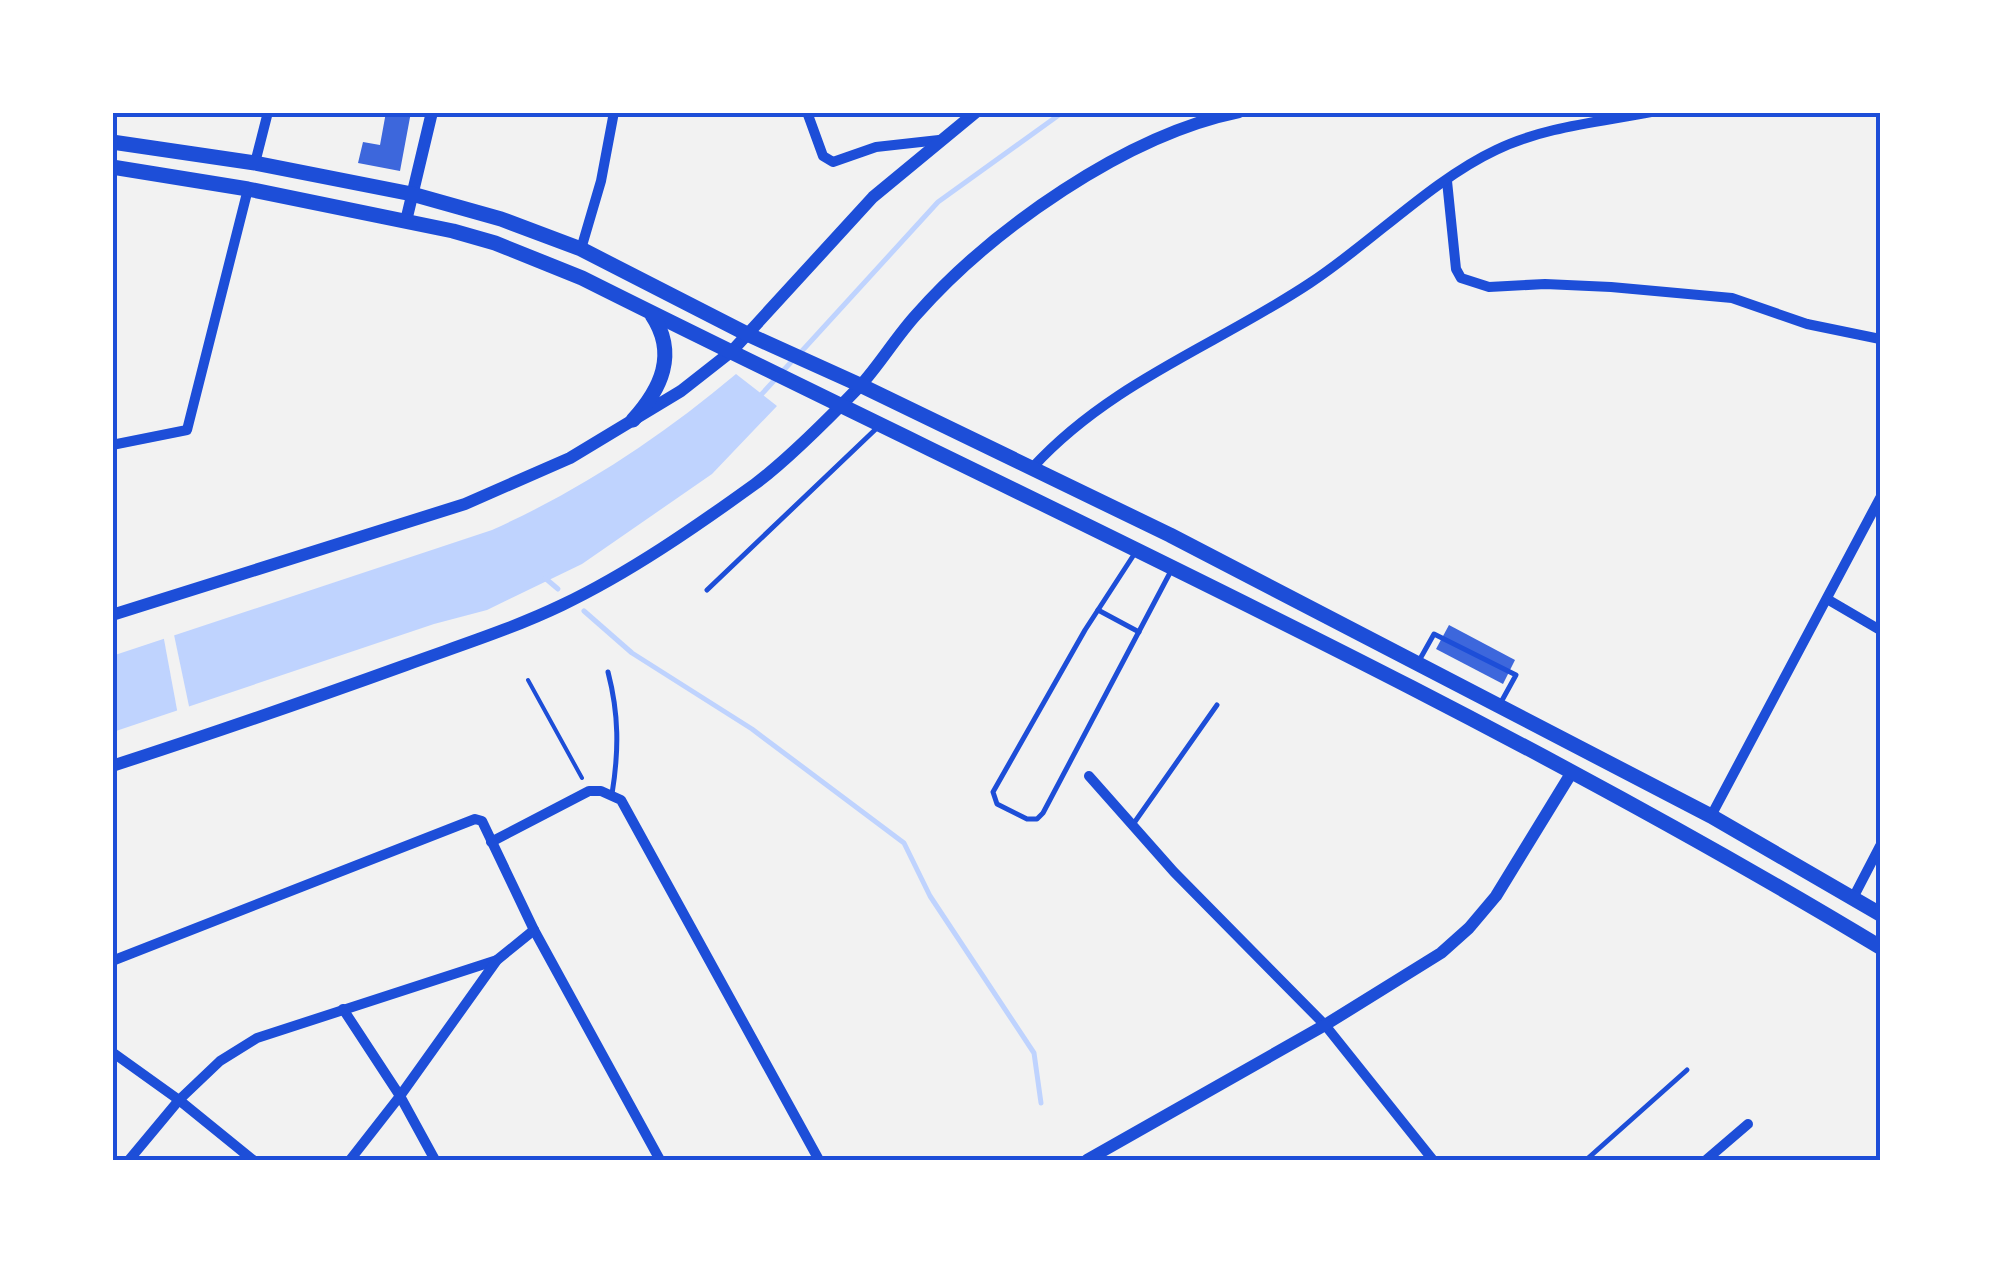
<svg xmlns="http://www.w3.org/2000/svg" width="1993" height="1273" font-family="'Titillium Web',sans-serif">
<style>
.water{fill:#bfd3fe}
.pier{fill:#f2f2f2}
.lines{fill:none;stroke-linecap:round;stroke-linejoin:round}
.stream{stroke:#bfd3fe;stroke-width:5}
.building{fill:#3d67dc}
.path{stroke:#1d4ed8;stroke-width:4}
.service{stroke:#1d4ed8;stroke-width:5}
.minor{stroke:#1d4ed8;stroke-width:10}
.tertiary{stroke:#1d4ed8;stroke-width:12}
.primary{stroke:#1d4ed8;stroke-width:15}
.neatline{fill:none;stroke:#1d4ed8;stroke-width:4}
</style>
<rect width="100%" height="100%" fill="#f2f2f2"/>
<path class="water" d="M736,374L777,406L712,474L582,564L487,610L434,624L113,732L112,656L492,530C581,490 661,437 736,374Z"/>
<polygon class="pier" points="173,630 190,711 178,715 163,634"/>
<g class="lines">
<g class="stream">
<polyline points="801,352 938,202 1063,112"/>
<polyline points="760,396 793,360"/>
<polyline points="545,578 558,589"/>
<polyline points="584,611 632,653 752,729 904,843 930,896 1034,1053 1041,1103"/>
</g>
</g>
<g class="building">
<polygon points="386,112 411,112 400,171 358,163 363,142 380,145"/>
<polygon points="1449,625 1515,660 1503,684 1436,649"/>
</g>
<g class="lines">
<polyline class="path" points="528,680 582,778"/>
<g class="service">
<polyline points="1135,553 1085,630 993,792 997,804 1027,819 1037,819 1043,813 1172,569"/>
<polyline points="707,590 879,426"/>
<polyline points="1098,610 1139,632"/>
<polyline points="1420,659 1434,634 1516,675 1500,704"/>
<path d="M608,672C619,714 619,751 612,794"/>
<polyline points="1134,823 1217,705"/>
<polyline points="1586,1160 1687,1070"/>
</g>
<g class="minor">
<polyline points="807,112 823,156 833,162 876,147 939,140"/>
<polyline points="255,163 268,112"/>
<polyline points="1447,181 1456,269 1461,278 1489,287 1545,284 1611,287 1732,298 1807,324 1880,339"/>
<polyline points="581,249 601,181 614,112"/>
<polyline points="112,445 187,430 248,189"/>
<path d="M1033,467C1111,382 1217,345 1310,283C1371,243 1432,180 1496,150C1543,127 1600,122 1651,112"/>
<polyline points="1827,599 1880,630"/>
<polyline points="1089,776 1174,872 1325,1025 1433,1160"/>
<polyline points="1711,816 1880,498"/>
<polyline points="491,842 589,791 601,791 621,800 819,1160"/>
<polyline points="1853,898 1880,846"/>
<polyline points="112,961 475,819 482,821 534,930 660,1160"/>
<polyline points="343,1009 400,1096 435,1160"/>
<polyline points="112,1052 179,1100 253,1160"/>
<polyline points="129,1160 179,1100 220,1061 257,1038 497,960"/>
<polyline points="350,1160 400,1096 497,960 534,930"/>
<polyline points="1706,1160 1748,1124"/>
</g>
<g class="tertiary">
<polyline points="406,221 432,112"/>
<polyline points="112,615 465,504 570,458 681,391 732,351 873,197 976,112"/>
<path d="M112,766C211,734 309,700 406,665C458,646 512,629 562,605C629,573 694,528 755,484C786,461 832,415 860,386C880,364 896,337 916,315C992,229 1126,135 1239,112"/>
<polyline points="1087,1160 1325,1025 1441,953 1469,928 1496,896 1572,772"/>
</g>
<g class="primary">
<polyline points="112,142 255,163 412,194 501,219 581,249 747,334 860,385 1170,535 1711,816 1880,914"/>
<path d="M112,167L248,189L453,231L495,243L582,278C1017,496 1463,695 1880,947"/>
<path d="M633,420C661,389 678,354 652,315"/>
</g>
</g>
<rect width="1993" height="1273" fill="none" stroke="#ffffff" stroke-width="230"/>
<rect x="115" y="115" width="1763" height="1043" class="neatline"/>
</svg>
